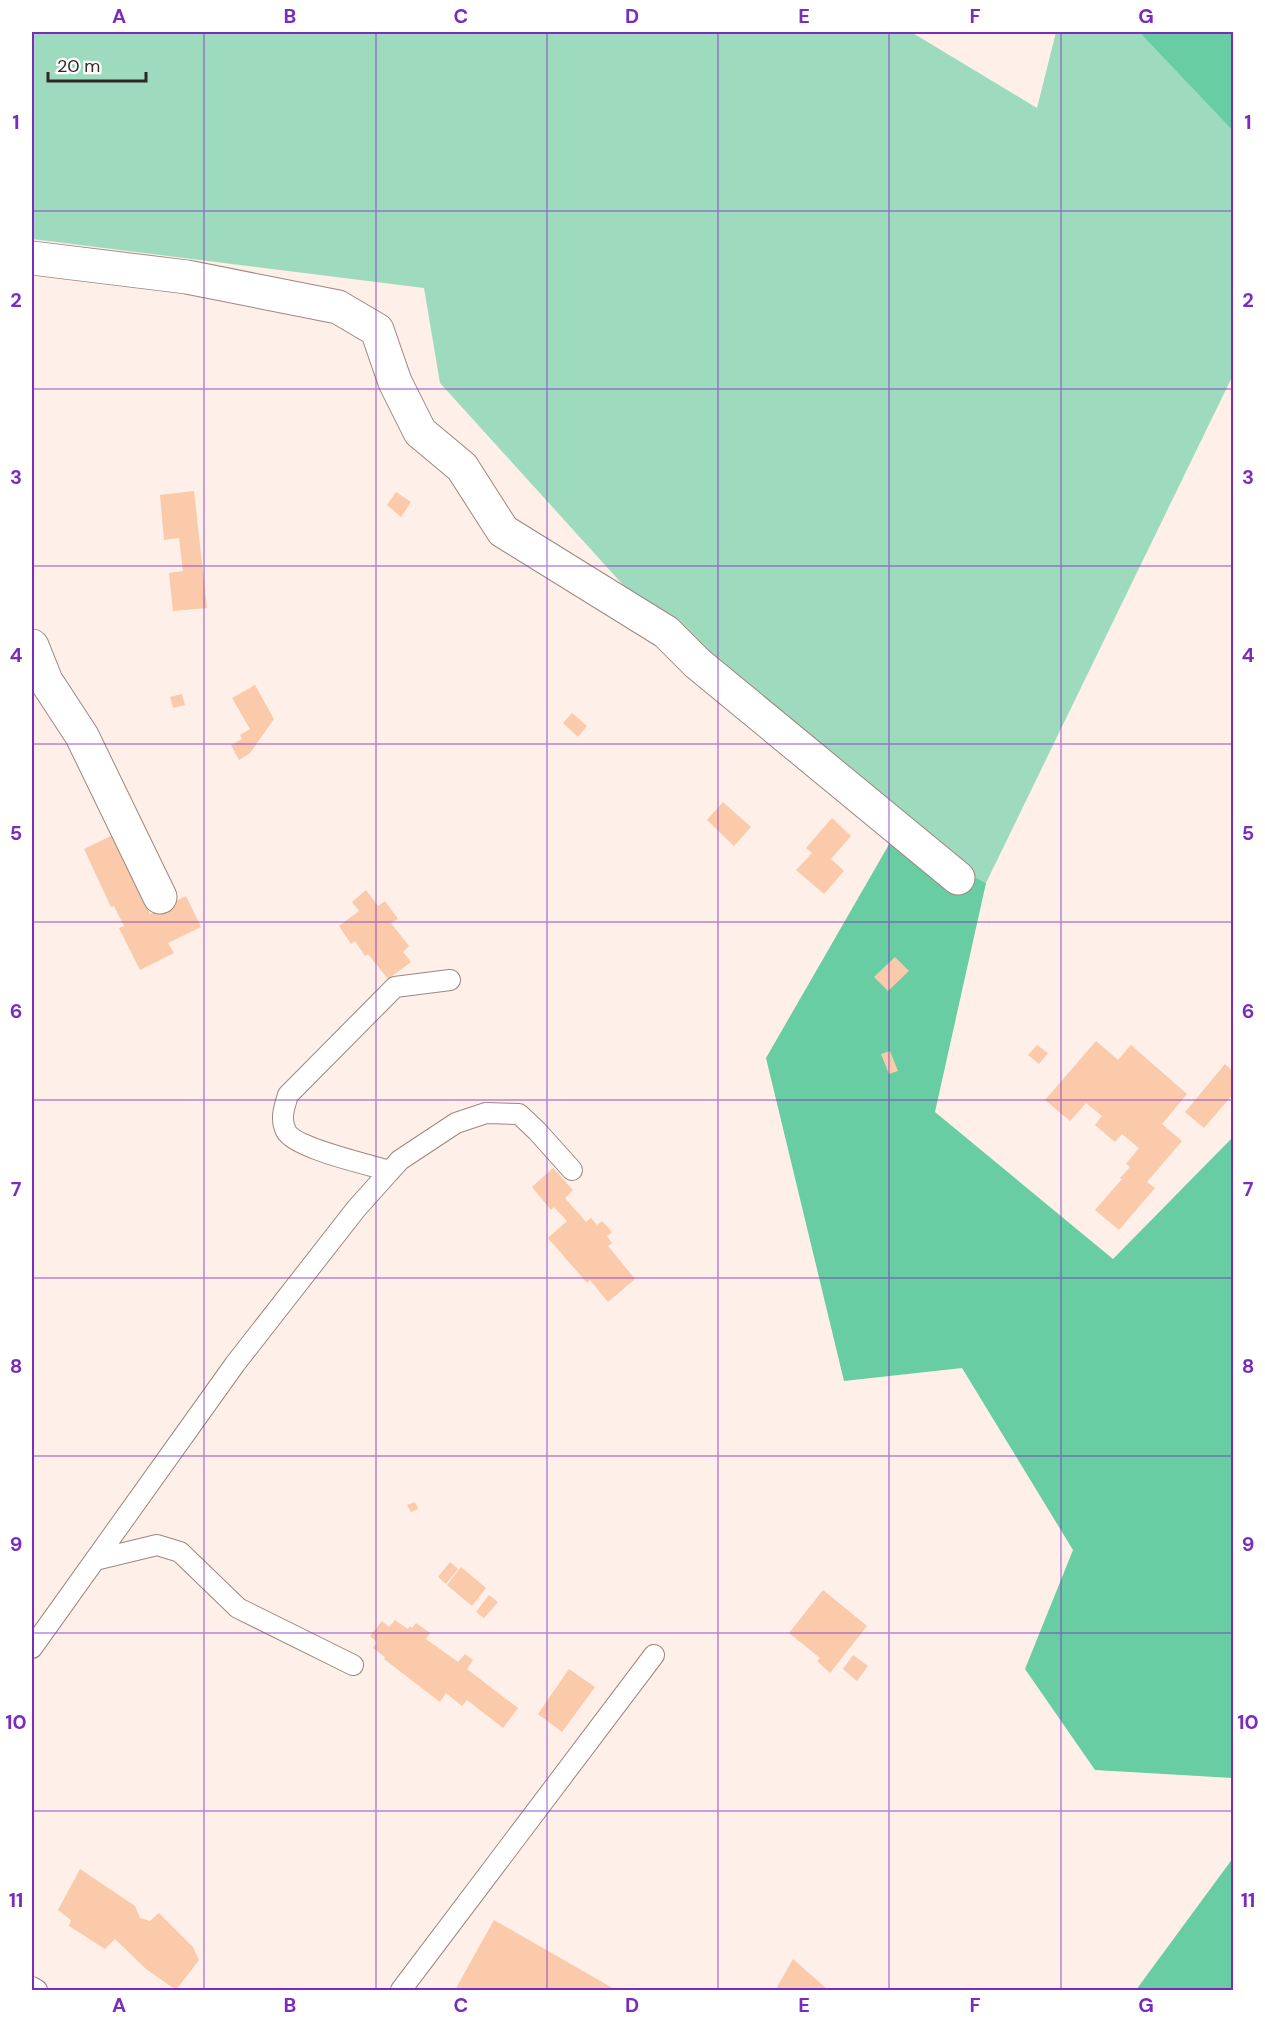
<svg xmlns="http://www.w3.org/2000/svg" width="1265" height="2022" font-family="'DM Sans',sans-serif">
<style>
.green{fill:#9edabe}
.forest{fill:#68cda2}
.building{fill:#facaab}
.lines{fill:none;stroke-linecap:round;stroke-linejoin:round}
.service-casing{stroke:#9d877f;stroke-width:22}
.minor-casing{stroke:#9d877f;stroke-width:35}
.service{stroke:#fff;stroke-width:20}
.minor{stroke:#fff;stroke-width:33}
.grid{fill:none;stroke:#7b2cbf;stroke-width:1.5;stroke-opacity:0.55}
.neatline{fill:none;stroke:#7b2cbf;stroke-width:2}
.grid-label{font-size:20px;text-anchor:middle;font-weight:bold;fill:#7b2cbf}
</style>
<rect width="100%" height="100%" fill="#feefe9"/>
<polygon class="green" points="32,32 911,32 1037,108 1056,32 1139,32 1233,131 1233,375 986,883 895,834 634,597 440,383 424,288 32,239"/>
<g class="forest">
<polygon points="1139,32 1233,32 1233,131"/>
<polygon points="895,834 986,883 935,1112 1113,1259 1233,1137 1233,1778 1095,1770 1025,1669 1073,1550 962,1368 844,1381 766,1058"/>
<polygon points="1233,1858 1233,1990 1136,1990"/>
</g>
<g class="building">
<polygon points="194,491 207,608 173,611 169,573 183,571 179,538 164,540 160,495"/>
<polygon points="396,492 411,502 401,517 387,505"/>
<polygon points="255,685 274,719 250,753 239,760 231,745 242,739 240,735 250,729 232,698"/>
<polygon points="182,694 185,705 173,708 170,697"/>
<polygon points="572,713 587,726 578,737 563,723"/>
<polygon points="723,802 751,827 734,846 707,820"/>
<polygon points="832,818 851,836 831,859 844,871 824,894 796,870 812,853 806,848"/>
<polygon points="115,834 150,914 186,896 201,927 168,943 174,953 140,970 119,928 124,926 114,906 111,907 84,849"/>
<polygon points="366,890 378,906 385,901 398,919 391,923 409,946 403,952 411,962 388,979 368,954 365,956 355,941 351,944 339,926 359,911 352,902"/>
<polygon points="895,957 909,971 888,991 874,977"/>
<polygon points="1096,1041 1118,1060 1131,1045 1187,1094 1162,1124 1182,1141 1147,1182 1155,1188 1119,1230 1095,1210 1122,1179 1120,1178 1130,1167 1126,1164 1139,1148 1122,1134 1115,1142 1095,1125 1102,1116 1086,1103 1070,1121 1045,1100"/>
<polygon points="1037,1045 1048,1053 1039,1064 1028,1055"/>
<polygon points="890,1051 898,1071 889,1074 881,1054"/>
<polygon points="1225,1064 1233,1071 1233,1094 1204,1128 1185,1112"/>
<polygon points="553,1168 573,1190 565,1198 586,1222 591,1218 597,1225 602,1221 612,1232 607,1236 612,1243 608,1246 635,1279 608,1302 590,1280 587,1283 548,1238 567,1221 554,1207 551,1210 532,1187"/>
<polygon points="415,1502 418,1509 411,1512 407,1505"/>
<polygon points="450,1562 458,1569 446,1584 438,1577"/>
<polygon points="461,1567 486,1588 472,1606 447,1585"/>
<polygon points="823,1590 867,1626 830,1673 817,1661 820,1658 789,1633"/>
<polygon points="489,1595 498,1602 484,1618 476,1612"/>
<polygon points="395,1620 408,1629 410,1626 412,1628 416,1623 430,1633 426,1639 458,1662 465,1654 473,1660 467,1669 518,1708 503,1728 467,1700 462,1706 446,1693 440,1702 384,1659 385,1657 373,1648 377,1642 370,1636 382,1621 389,1627"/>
<polygon points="853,1655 868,1666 857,1681 843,1669"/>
<polygon points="569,1669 595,1687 562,1732 538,1714"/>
<polygon points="80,1869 135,1906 140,1918 150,1921 159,1913 193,1947 199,1960 176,1990 146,1969 115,1939 105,1949 69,1926 71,1920 58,1910"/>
<polygon points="494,1920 616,1990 455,1990"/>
<polygon points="793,1959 828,1990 779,1990 776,1989"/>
</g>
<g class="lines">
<g class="service-casing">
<g id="service">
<path d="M390,1171C370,1165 294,1148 286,1131C280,1119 284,1108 288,1095L395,987L450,980"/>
<polyline points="95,1560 157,1545 180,1552 238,1608 353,1665"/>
<polyline points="32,1648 235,1364 356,1209 390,1171 400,1160 456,1123 486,1113 519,1114 537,1131 572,1170"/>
<polyline points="32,1987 37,1990"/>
<polyline points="401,1990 654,1655"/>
</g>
</g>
<g class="minor-casing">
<g id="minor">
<polyline points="32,258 187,277 338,307 377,330 395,382 420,432 462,467 503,531 666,632 697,663 958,878"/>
<polyline points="32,646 46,681 82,736 160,897"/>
</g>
</g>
<use href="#service" class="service"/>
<use href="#minor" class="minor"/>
</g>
<path class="grid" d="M204,32V1990M376,32V1990M547,32V1990M718,32V1990M889,32V1990M1061,32V1990M32,211H1234M32,389H1234M32,566H1234M32,744H1234M32,922H1234M32,1100H1234M32,1278H1234M32,1456H1234M32,1633H1234M32,1811H1234"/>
<rect width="1265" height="2022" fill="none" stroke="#ffffff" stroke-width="66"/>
<path d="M48 72v9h98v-9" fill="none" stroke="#302724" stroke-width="3"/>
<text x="57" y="72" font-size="18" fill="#302724" stroke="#ffffff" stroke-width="4.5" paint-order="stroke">20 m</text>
<rect x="33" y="33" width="1199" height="1956" class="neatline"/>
<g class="grid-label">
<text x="119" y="23">A</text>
<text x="290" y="23">B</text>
<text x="461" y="23">C</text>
<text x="632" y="23">D</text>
<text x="804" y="23">E</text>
<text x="975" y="23">F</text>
<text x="1146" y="23">G</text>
<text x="16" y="129">1</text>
<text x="1248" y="129">1</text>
<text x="16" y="307">2</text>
<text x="1248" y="307">2</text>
<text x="16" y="484">3</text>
<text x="1248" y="484">3</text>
<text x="16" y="662">4</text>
<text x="1248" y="662">4</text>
<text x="16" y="840">5</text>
<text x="1248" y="840">5</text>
<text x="16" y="1018">6</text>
<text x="1248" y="1018">6</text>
<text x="16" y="1196">7</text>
<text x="1248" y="1196">7</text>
<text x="16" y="1373">8</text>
<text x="1248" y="1373">8</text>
<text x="16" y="1551">9</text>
<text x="1248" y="1551">9</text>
<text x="16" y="1729">10</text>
<text x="1248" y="1729">10</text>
<text x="16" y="1907">11</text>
<text x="1248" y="1907">11</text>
<text x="119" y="2012">A</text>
<text x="290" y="2012">B</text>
<text x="461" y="2012">C</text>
<text x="632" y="2012">D</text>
<text x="804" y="2012">E</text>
<text x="975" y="2012">F</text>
<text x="1146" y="2012">G</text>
</g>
</svg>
